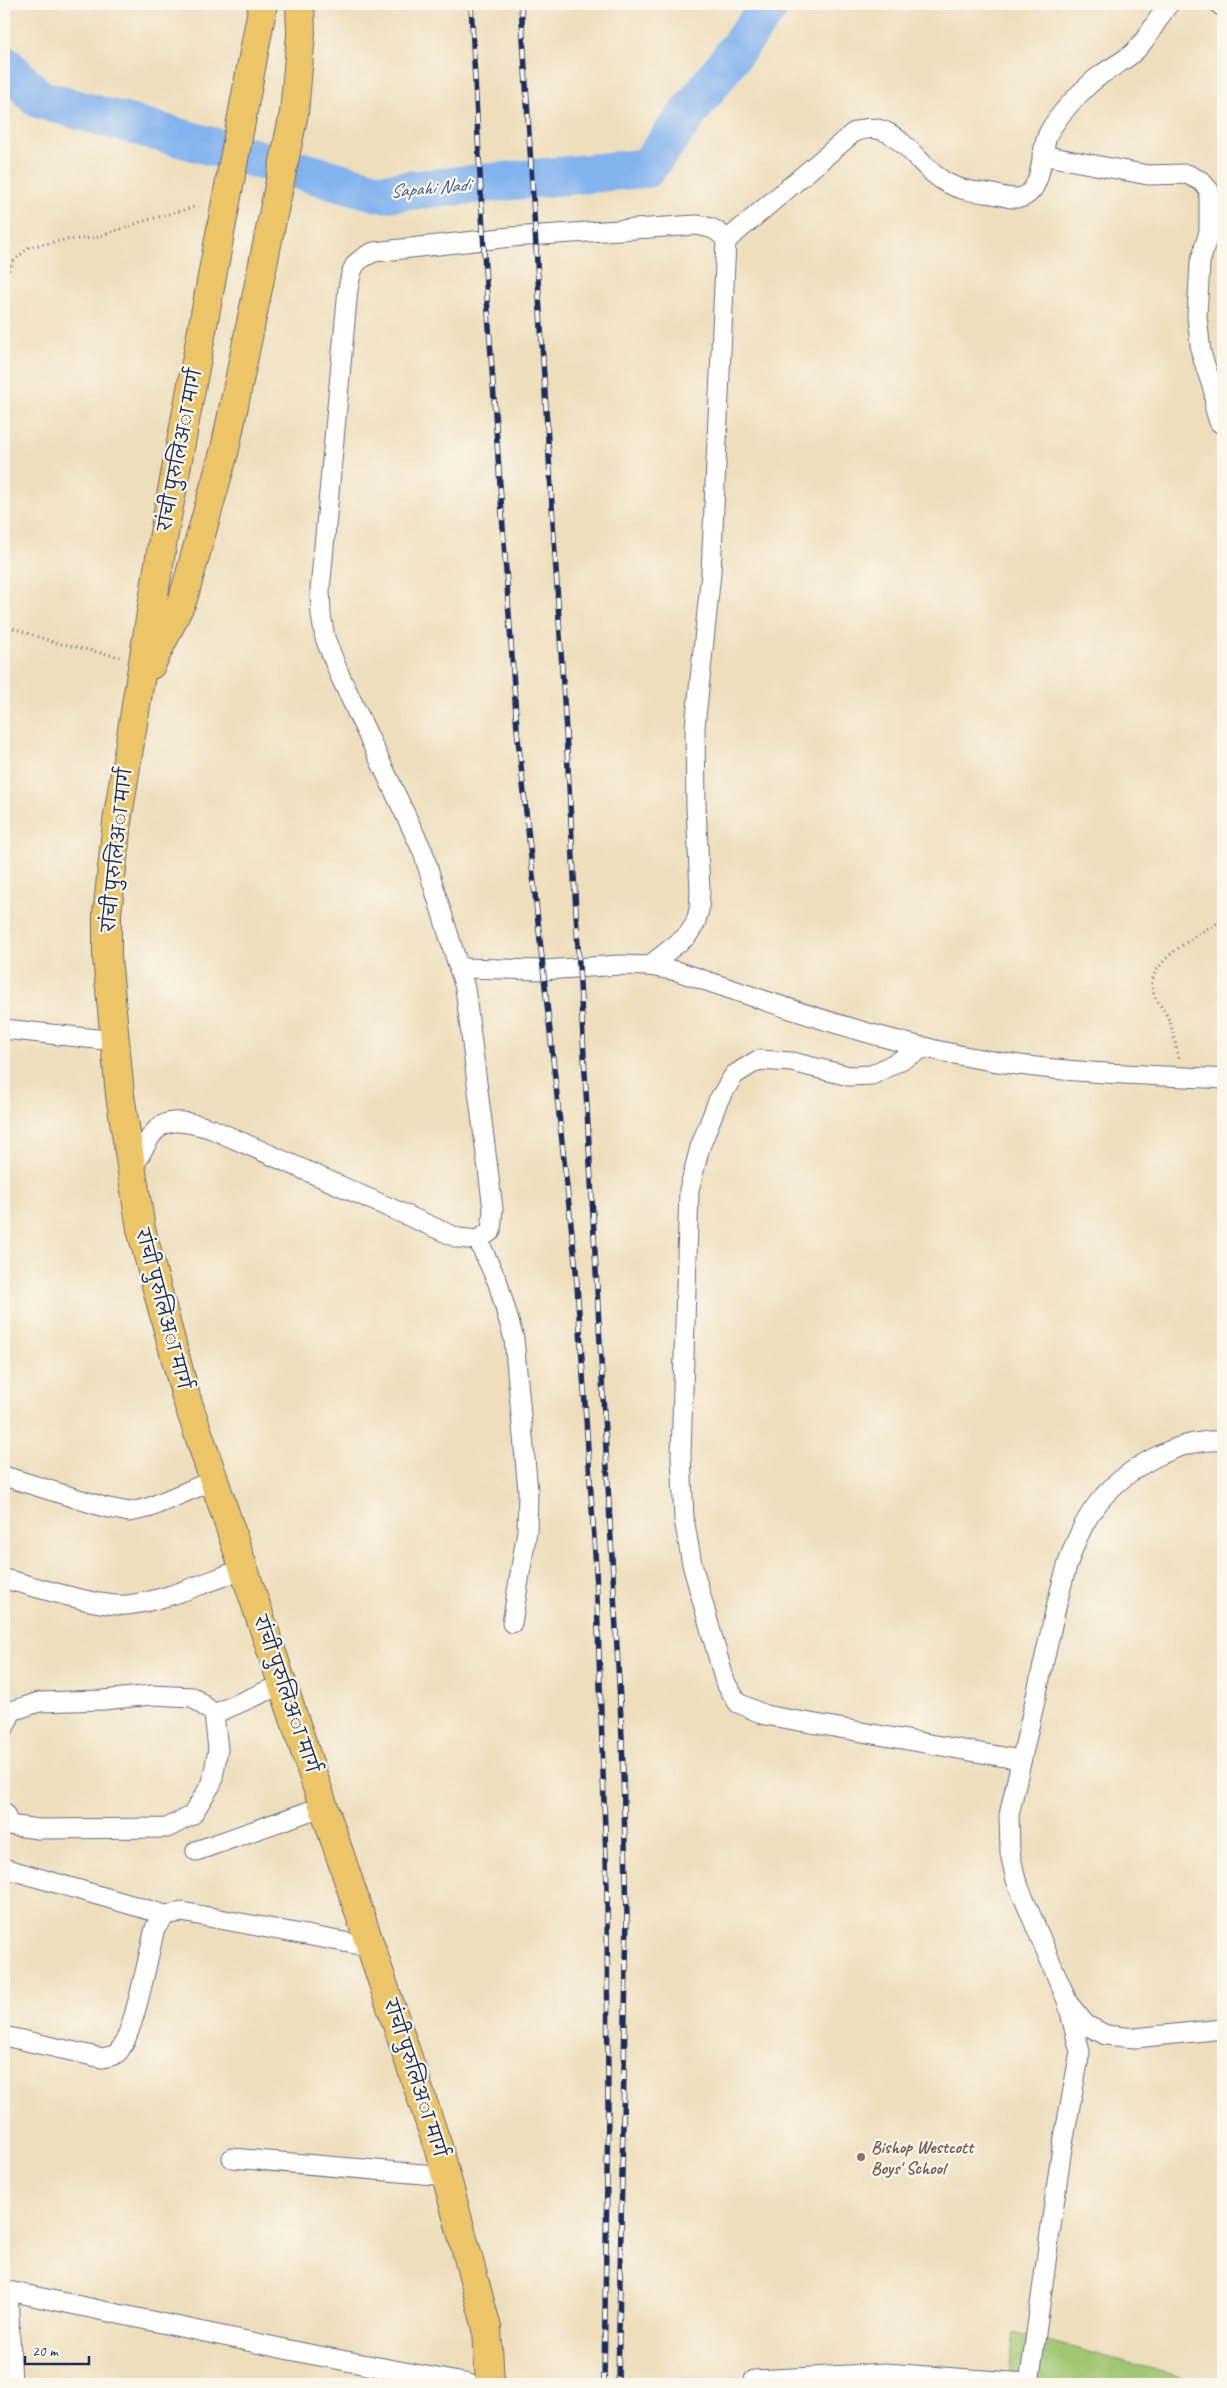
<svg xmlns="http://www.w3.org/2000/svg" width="1227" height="2388" font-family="Caveat,'Playpen Sans Deva',sans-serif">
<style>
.green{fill:#a0c671;stroke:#5e7a68}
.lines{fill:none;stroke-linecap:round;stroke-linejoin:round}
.river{stroke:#83b3ee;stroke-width:39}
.street-casing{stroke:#656c7f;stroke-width:21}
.primary-casing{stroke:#656c7f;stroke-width:30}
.path{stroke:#656c7f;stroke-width:3;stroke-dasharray:1 4;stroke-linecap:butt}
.street{stroke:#fff;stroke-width:19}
.primary{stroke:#edc569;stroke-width:28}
.rail-casing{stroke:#1b2f5e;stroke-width:5.5}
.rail{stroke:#fbf7ec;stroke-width:4;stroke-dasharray:11;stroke-linecap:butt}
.education-dot{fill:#8d6e63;stroke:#fbf7ec;stroke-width:2}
.labels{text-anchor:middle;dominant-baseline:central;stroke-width:4.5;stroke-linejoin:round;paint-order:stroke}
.street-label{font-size:18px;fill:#1b2f5e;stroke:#fbf7ec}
.education-label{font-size:18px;font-weight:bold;fill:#785e54;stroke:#fbf7ec;text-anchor:start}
.water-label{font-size:19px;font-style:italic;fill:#3a5789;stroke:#fbf7ec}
</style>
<rect width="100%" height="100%" fill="#fbf7ec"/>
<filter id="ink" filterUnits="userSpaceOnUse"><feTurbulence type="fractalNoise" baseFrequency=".02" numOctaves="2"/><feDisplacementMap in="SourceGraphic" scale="10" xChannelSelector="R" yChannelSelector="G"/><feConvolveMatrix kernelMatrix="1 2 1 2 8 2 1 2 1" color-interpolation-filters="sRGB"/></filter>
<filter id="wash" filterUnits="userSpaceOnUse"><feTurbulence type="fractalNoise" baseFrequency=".0096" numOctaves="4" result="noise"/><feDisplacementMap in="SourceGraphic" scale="20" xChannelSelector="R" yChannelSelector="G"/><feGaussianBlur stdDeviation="1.12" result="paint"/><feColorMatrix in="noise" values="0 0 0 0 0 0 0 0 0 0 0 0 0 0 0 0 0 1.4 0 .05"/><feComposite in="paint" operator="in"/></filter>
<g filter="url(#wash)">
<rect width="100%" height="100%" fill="#eedebc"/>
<polygon class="green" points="1014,2332 1208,2384 1008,2384"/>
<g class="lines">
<polyline class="river" points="4,64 39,99 381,193 647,168 771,4"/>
</g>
</g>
<g filter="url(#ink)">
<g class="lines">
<g class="street-casing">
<g id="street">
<polyline points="1219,4 1223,7"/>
<polyline points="1042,155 1148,175 1187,174 1201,181 1209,190 1209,231 1200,263 1197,316 1201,353 1214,392 1215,409 1219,422 1223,425"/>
<path d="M649,966L687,936L695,924L699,910L700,890L696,806L695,727L711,573L726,241L853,133C895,112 915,168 949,184C962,191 979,192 993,194C1002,196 1014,200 1023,197C1045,187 1039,151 1049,132C1059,114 1085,86 1102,74C1113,66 1127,60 1136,50C1150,36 1157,18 1169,4"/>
<path d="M459,968L544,970L620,965L649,966L677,971C787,1008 896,1048 1012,1064C1082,1074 1153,1075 1223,1079"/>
<polyline points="4,1029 115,1041"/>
<polyline points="926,1047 872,1075 849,1076 792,1062 758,1060 734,1075 718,1101 700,1147 689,1190 681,1455 684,1519 692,1564 725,1682 738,1703 765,1715 1021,1760"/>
<path d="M132,1170C156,1125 158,1112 212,1129L458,1238L478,1240L491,1231L493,1209L465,988L423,852L340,676L325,638L321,615L320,590L348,289C352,267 353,261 374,252L511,237L696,225C709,227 719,229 726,241"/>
<polyline points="478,1240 498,1283 514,1339 528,1491 527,1531 512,1623"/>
<path d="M1223,1441C1178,1438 1126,1468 1098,1503C1067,1542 1057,1605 1046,1652C1034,1706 1021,1760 1009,1815L1010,1853L1016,1880L1068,2003L1086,2025L1106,2035L1135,2038L1223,2029"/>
<polyline points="4,1476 104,1507 129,1512 148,1508 214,1480"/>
<path d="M4,1579C35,1586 97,1607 127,1605C165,1601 208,1581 244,1569"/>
<polyline points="214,1714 283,1684"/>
<polyline points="4,1728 12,1711 39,1702 103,1700 152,1695 193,1697 214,1714 218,1749 212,1783 192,1815 167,1828 38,1829 9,1825 4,1812"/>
<polyline points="196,1851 324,1806"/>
<polyline points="4,1868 166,1915"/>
<path d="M4,2036L102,2058C107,2057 114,2056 117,2053C133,2040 149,1952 155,1928L166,1915L182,1912L371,1947"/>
<polyline points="232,2158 447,2176"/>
<polyline points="4,2290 309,2354 469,2384"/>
<polyline points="8,2291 12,2384"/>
<polyline points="754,2380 885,2373 1029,2383"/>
<polyline points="1029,2384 1061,2154 1080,2052 1069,2008"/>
</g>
</g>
<g class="primary-casing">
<g id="primary">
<polyline points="263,4 163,539 117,822 107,914 107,957 120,1095 141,1229 186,1397 440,2153 487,2328 490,2384"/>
<polyline points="151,665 183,599 225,449 294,113 301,34 300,4"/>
</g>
</g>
<g class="path">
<polyline points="4,279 14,261 29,247 64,240 95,238 141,222 201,205"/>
<polyline points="4,625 53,642 120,657"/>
<path d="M1179,1058C1175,1046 1174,1032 1169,1020C1164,1008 1153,999 1152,986C1149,961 1204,930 1223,920"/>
</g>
<use href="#street" class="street"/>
<use href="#primary" class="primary"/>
<g class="rail-casing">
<g id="rail">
<polyline points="471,4 485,269 517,729 576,1270 596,1568 607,1888 608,2108 604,2384"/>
<polyline points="521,4 566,732 622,1737 627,1913 618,2384"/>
</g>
</g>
<use href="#rail" class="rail"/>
</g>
</g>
<circle class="education-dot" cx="861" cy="2157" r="5"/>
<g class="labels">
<g class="street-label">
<text transform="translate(180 450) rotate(-79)">रांची पुरुलिअा मार्ग</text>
<text transform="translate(117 850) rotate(-84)">रांची पुरुलिअा मार्ग</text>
<text transform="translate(163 1309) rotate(75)">रांची पुरुलिअा मार्ग</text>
<text transform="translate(286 1694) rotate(71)">रांची पुरुलिअा मार्ग</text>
<text transform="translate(415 2078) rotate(72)">रांची पुरुलिअा मार्ग</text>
</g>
<g class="education-label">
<text x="871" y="2147">Bishop Westcott<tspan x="871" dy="21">Boys' School</tspan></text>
</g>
<g class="water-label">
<text transform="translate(430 188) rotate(-5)">Sapahi Nadi</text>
</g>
</g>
<rect width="1227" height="2388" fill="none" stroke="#fbf7ec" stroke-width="20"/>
<path d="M25 2356v8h64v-8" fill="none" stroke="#1b2f5e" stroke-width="2.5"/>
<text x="32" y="2356" font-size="15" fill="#1b2f5e" stroke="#fbf7ec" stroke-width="4" paint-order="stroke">20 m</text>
</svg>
